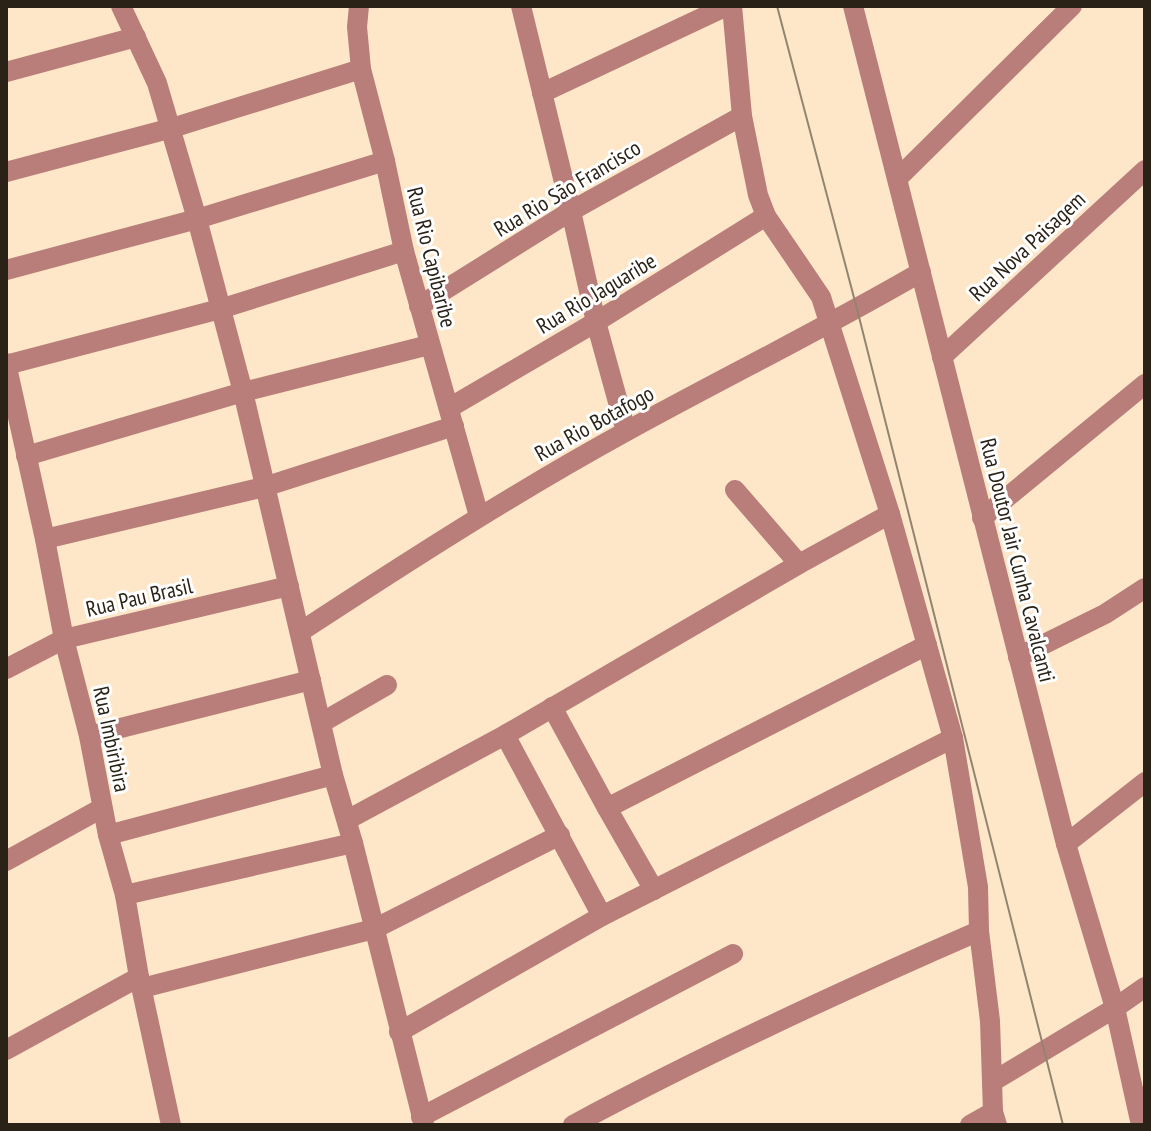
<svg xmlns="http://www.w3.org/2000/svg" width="1151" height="1131" font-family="'PT Sans Narrow',sans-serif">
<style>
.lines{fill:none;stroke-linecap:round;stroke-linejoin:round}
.minor{stroke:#b97d7a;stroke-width:20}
.tram{stroke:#93846f;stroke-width:2}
.labels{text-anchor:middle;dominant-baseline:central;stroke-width:6;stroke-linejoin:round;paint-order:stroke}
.street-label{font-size:22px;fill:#2a2216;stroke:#fff}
</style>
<rect width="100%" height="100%" fill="#fde7c8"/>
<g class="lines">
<g class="minor">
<polyline points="121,6 157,83 197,219 243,392 333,775 353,843 424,1125"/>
<polyline points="359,6 357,27 361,69 385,161 404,251 479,516"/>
<polyline points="521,6 571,211 596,322 626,431"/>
<polyline points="732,6 742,116 758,195 766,216 821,297 890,514 953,738 978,887 979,931 990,1021 993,1112 997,1125"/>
<polyline points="853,6 1066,844 1115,1008 1141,1125"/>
<polyline points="6,72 136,37"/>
<polyline points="542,93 727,6"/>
<polyline points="6,172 172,128 361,69"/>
<polyline points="898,178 1072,6"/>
<polyline points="6,270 197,219 385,161"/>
<polyline points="419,306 571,211 742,116"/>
<polyline points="942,357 1145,170"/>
<polyline points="6,363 45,539 64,639 89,736 108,835 125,895 139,977 171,1125"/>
<polyline points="6,365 220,309 404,251"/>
<polyline points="449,408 596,322 766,216"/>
<polyline points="26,456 243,392 429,345"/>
<polyline points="735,490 799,564"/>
<polyline points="982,518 1145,384"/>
<polyline points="45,539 264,487 454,426"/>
<path d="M300,632C407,562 514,493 627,431C725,377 825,328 921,272"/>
<polyline points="1018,657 1105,614 1145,588"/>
<polyline points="6,669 64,639 289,586"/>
<polyline points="552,707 607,808 654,890"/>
<polyline points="321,723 387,685"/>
<polyline points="505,735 602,916"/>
<polyline points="89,736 311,680"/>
<polyline points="607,808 927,645"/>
<polyline points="347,820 505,735 799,564 890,514"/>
<polyline points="108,835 333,775"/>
<polyline points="1066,844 1145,782"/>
<polyline points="6,861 102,808"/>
<polyline points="125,895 353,843"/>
<polyline points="142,988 374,929 560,835"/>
<polyline points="399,1032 602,916 953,738"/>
<polyline points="6,1050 139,977"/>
<polyline points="992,1082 1115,1008 1145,987"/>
<polyline points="421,1117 733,954"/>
<path d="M573,1125C705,1054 841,991 979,931"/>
<polyline points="970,1125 993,1112"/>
</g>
<polyline class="tram" points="777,6 857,309 1063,1125"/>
</g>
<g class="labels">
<g class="street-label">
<text transform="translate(567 188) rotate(-31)">Rua Rio São Francisco</text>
<text transform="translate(1027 246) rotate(-43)">Rua Nova Paisagem</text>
<text transform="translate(432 257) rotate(76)">Rua Rio Capibaribe</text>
<text transform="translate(596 293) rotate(-31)">Rua Rio Jaguaribe</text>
<text transform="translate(594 423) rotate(-29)">Rua Rio Botafogo</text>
<text transform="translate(1018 560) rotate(76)">Rua Doutor Jair Cunha Cavalcanti</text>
<text transform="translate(139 597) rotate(-13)">Rua Pau Brasil</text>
<text transform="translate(112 739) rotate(78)">Rua Imbiribira</text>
</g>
</g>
<rect width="1151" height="1131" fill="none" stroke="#2a2216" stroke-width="16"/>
</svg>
